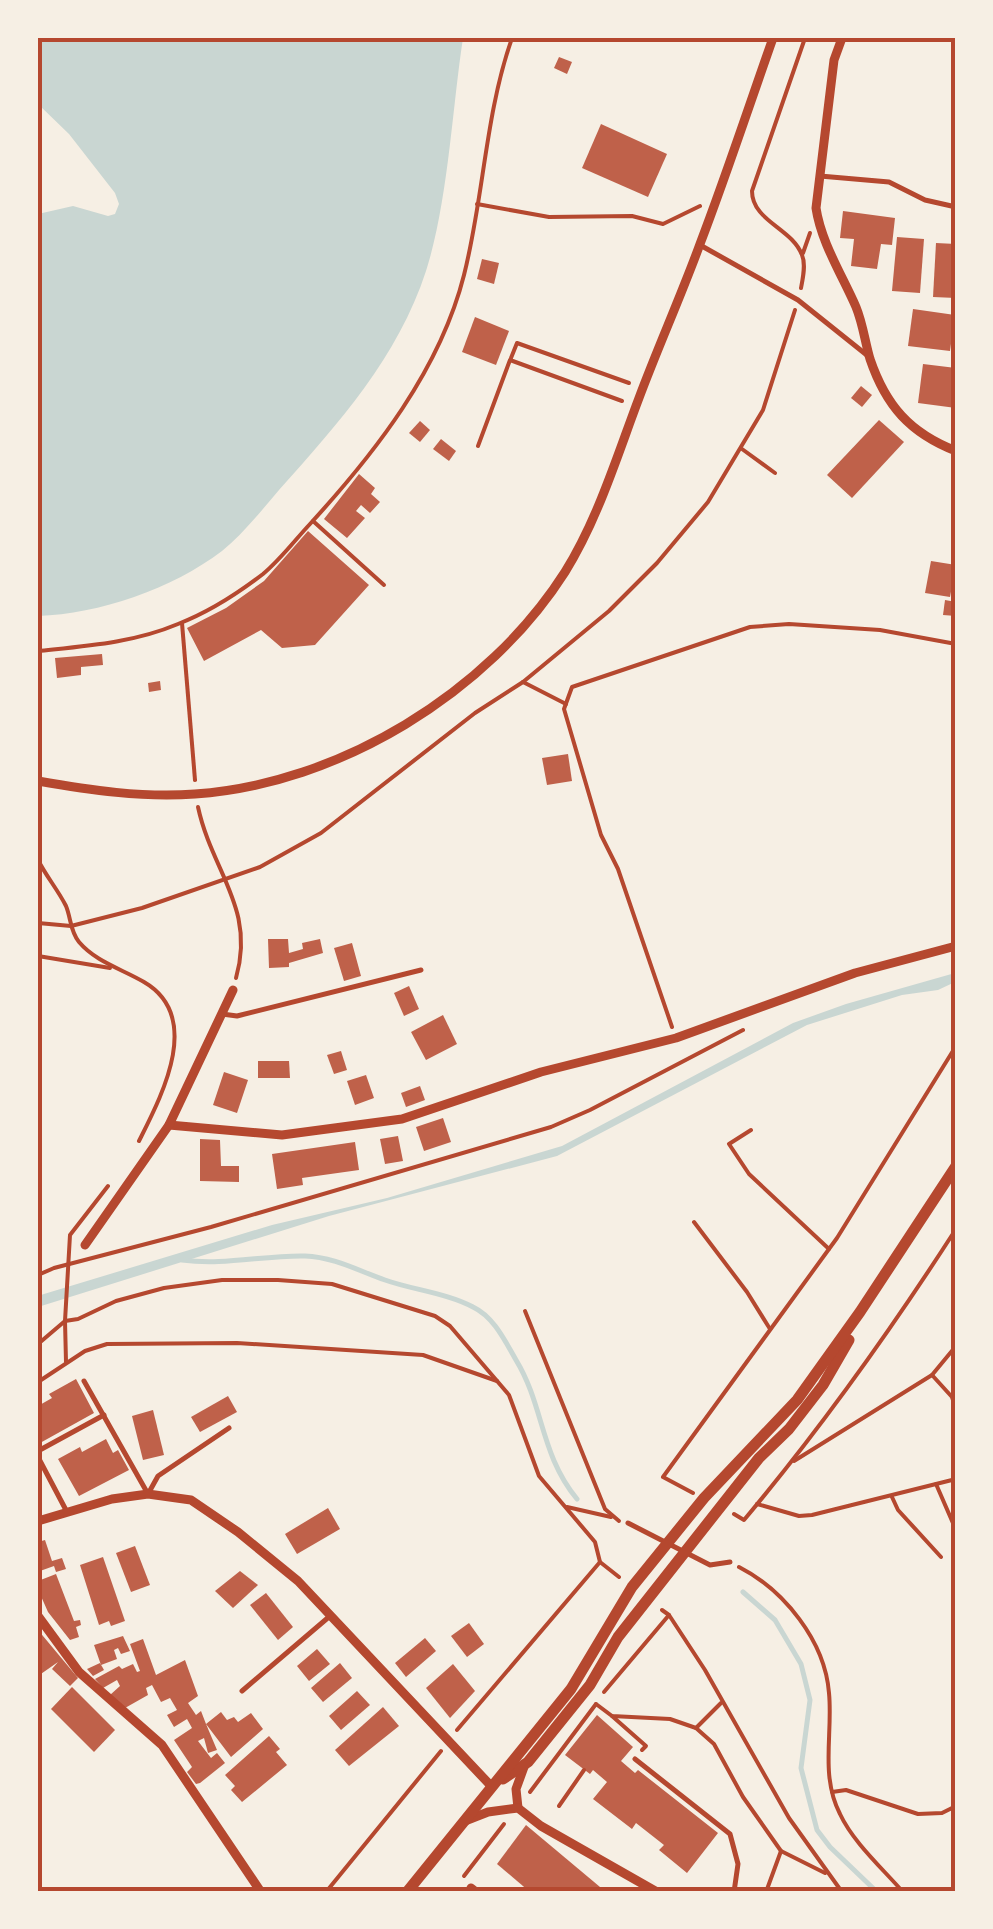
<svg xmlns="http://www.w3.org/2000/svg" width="993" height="1929" font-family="Figtree,sans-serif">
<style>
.water{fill:#c9d6d2}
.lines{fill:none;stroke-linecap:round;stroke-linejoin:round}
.stream{stroke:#c9d6d2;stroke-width:5}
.building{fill:#bf614a}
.path{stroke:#b5482f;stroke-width:4}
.service{stroke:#b5482f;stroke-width:5}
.minor{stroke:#b5482f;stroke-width:9}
.tertiary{stroke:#b5482f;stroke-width:11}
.neatline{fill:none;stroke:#b5482f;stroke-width:4}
</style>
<rect width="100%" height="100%" fill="#f6efe4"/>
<g class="water">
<path d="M38,38H463C452,110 448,202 426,271C398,357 339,423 279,490C261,511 243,534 222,551C172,589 99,614 38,616V214L73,206L108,216L115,214L119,204L115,193L69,134L38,104Z"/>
<polygon points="955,973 955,982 938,990 902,995 807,1025 557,1156 329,1216 38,1307 38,1296 44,1294 272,1225 387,1198 562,1146 793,1023 846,1004"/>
</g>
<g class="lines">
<g class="stream">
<path d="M182,1260C224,1266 264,1255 305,1256C334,1257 359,1271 385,1280C413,1290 447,1293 473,1307C494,1317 505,1341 516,1360C544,1406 540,1454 577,1499"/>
<polyline points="743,1592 775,1620 801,1664 810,1700 801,1768 817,1830 830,1847 877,1892"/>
</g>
</g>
<g class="building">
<polygon points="559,57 572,62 567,74 554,68"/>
<polygon points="601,124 667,154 648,197 582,168"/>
<polygon points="843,211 895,218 892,245 881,244 877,269 851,266 854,239 840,238"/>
<polygon points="897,237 924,239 920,293 892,291"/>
<polygon points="936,243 956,244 956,298 933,297"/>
<polygon points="482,259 499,263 494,284 477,279"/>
<polygon points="913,309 955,315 950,351 908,346"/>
<polygon points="475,317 509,331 496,365 462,352"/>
<polygon points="923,364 956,368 956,408 918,403"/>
<polygon points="861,386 872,395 862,407 851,398"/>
<polygon points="879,420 904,442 852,498 827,475"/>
<polygon points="420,421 430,430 420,442 409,433"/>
<polygon points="441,439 456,451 449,461 433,449"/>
<polygon points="359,474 375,488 371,494 380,502 370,513 361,505 356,511 365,518 347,538 324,519"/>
<polygon points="308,531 369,585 315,645 282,648 261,630 204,661 187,628 226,608 264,581"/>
<polygon points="931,561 956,565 950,597 925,593"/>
<polygon points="945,600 956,602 956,616 943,615"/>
<polygon points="102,654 103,665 81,667 81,675 57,678 55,658"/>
<polygon points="160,681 161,690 149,692 148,683"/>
<polygon points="568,754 572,781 547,785 542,758"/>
<polygon points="268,939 288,939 289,953 303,949 302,943 320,939 323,953 289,963 289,967 269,968"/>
<polygon points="352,943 361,976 344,981 334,948"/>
<polygon points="409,986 419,1009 404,1016 394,993"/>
<polygon points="443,1015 457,1044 426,1060 411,1032"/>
<polygon points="341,1051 347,1070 334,1074 327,1055"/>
<polygon points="258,1061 289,1061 290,1078 258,1078"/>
<polygon points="224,1072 248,1080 237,1113 213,1105"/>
<polygon points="366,1075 374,1098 355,1105 347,1081"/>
<polygon points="420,1086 425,1100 406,1107 401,1093"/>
<polygon points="443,1118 451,1142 424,1151 416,1127"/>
<polygon points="398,1136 403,1161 385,1164 380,1139"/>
<polygon points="200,1139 220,1140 221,1166 239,1166 239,1182 200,1181"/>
<polygon points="355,1142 359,1170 302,1178 303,1185 277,1189 272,1154"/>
<polygon points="76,1379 94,1413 40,1443 38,1406 52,1398 49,1394"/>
<polygon points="228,1396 237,1412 200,1432 191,1417"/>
<polygon points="153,1410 164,1455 143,1460 132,1416"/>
<polygon points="106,1439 113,1453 118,1450 129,1470 79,1496 58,1459 80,1447 82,1452"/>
<polygon points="328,1508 340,1529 297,1554 285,1534"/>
<polygon points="45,1540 52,1561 62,1558 66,1569 56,1572 54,1566 40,1571 38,1542"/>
<polygon points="135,1546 150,1585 131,1592 116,1553"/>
<polygon points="103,1557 125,1621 111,1626 109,1621 99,1625 80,1565"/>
<polygon points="240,1571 258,1585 233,1608 215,1591"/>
<polygon points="56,1574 74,1621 80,1620 81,1625 76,1627 79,1637 70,1640 48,1612 40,1594 38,1595 38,1581"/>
<polygon points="266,1593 293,1627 278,1640 250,1605"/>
<polygon points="469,1623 484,1644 467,1657 451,1636"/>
<polygon points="38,1630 78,1678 70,1686 52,1669 58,1662 38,1676"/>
<polygon points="123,1636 130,1651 121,1654 118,1648 114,1650 117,1659 101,1665 94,1645"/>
<polygon points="425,1638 436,1651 406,1677 395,1663"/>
<polygon points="143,1639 156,1675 185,1660 198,1696 188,1703 196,1715 201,1711 206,1724 221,1712 227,1720 234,1717 238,1722 251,1713 263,1729 231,1757 206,1724 217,1750 208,1753 204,1738 198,1741 211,1758 217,1753 225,1763 200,1783 196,1784 187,1772 192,1767 174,1740 192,1728 187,1719 174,1727 167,1715 177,1710 170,1698 161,1702 152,1685 146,1688 148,1695 125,1708 110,1695 120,1686 117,1680 103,1688 95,1679 119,1666 122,1669 133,1664 137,1672 140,1671 130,1644"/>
<polygon points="317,1649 330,1664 309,1681 297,1666"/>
<polygon points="100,1663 104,1670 93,1676 87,1669"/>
<polygon points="340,1663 352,1678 323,1702 311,1688"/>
<polygon points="453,1664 475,1691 450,1718 426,1688"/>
<polygon points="72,1687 115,1730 94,1752 51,1709"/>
<polygon points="357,1691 370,1705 341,1730 329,1716"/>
<polygon points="383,1707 399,1726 349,1766 335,1750"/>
<polygon points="597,1715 633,1747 621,1761 635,1773 638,1770 718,1833 687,1873 659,1850 664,1845 636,1823 632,1829 593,1799 607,1782 593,1770 590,1774 565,1755"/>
<polygon points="269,1736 280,1749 276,1752 287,1765 242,1802 231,1790 235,1786 225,1775"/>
<polygon points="526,1825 606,1892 530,1892 497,1864"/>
</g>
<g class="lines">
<g class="path">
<polyline points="477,204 549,217 632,216 663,224 700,206"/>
<polyline points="803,253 810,233"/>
<path d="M801,288C803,278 806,264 802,255C792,228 752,221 752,191L805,38"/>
<polyline points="511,358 517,343 629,383"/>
<polyline points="478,446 510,360 622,401"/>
<polyline points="742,449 775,473"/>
<polyline points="313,521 384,585"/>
<polyline points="182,623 195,780"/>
<path d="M38,651C86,646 133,643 178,624C209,612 237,594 263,574C280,560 295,540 310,524C375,453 440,370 464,275C484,196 485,115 512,38"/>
<polyline points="523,682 566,704"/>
<path d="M198,807C212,872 256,908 236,978"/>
<path d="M38,860C46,876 58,890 66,906C71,918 70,931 79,942C96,962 122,969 144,982C204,1017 161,1097 139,1141"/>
<polyline points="38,923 71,926 142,908 260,867 321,833 475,713 523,682 609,611 657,563 708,502 763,410 795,310"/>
<polyline points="38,956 110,968"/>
<polyline points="672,1027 618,869 601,835 564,709 572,687 750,627 789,624 880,630 956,644"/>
<polyline points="751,1130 729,1144 749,1174 829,1249"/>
<polyline points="694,1222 747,1292 770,1329"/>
<polyline points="38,1275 54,1268 211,1227 551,1127 590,1110 743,1030"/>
<polyline points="525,1311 605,1509 619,1521"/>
<polyline points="38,1344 65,1321 70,1235 108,1186"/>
<polyline points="66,1362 65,1321 78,1319 116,1301 164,1288 222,1280 278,1280 332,1284 435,1316 450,1326 509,1395 539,1476 595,1542 600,1562 619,1577"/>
<polyline points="932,1375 952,1397 956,1409"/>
<polyline points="38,1382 85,1351 107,1344 237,1343 423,1355 497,1381"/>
<polyline points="794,1461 932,1375 956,1346"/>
<polyline points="936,1484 956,1530"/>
<polyline points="693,1493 663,1477 837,1238 956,1046"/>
<polyline points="892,1497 898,1510 941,1557"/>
<polyline points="757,1504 799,1516 812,1515 956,1479"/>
<polyline points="567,1507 611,1517"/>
<path d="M734,1514L744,1520C821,1428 891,1330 956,1229"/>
<path d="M739,1567C784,1590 825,1641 829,1693C833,1734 820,1775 840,1814C853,1842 882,1868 903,1892"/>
<polyline points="662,1610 669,1615 705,1670 789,1818 842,1892"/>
<polyline points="604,1692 669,1615"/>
<polyline points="721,1703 696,1728 714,1744 743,1797 781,1851 825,1873"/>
<polyline points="596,1704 612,1716 670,1719 696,1728"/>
<polyline points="612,1716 646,1746 642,1750"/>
<polyline points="457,1730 600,1562"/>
<polyline points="530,1792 596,1704"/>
<polyline points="832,1792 846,1790 918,1814 942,1813 956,1806"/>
<polyline points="559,1806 584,1770"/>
<polyline points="464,1876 504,1824"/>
<polyline points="326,1892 441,1751"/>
<polyline points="766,1892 781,1851"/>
</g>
<g class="service">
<polyline points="820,176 889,182 925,200 956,207"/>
<polyline points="700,245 798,300 868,356"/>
<polyline points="222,1014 237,1016 421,970"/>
<polyline points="84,1381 148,1494 158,1476 229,1428"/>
<polyline points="38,1451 104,1415"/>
<polyline points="38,1457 67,1512"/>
<polyline points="628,1523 710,1565 730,1562"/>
<polyline points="242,1691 330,1616"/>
<polyline points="635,1759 730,1834 738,1864 734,1892"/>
</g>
<g class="minor">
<path d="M842,38L834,60L816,208C821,242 842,275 856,307C863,324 865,342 870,359C886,406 910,433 956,451"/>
<path d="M38,781C89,790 143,798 195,794C339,784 488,693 565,572C598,519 617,456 639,398C658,347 681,296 700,244C726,176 749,106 773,38"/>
<polyline points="169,1125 282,1135 402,1119 541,1072 676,1038 855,973 956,946"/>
<polyline points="85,1245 169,1125 233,990"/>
<polyline points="38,1521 112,1499 148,1494 191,1500 238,1532 298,1581 492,1787"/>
<polyline points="38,1616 79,1672 162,1745 261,1892"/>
<polyline points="518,1808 516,1789 524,1767"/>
<polyline points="465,1821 488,1812 518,1808 541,1826 657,1892"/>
<polyline points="471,1888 476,1892"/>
</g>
<g class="tertiary">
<polyline points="503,1779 528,1762 590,1685 618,1637 759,1458 789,1429 823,1385 849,1340"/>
<polyline points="407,1892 571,1689 632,1587 704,1498 797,1400 860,1312 956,1166"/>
</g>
</g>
<rect width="993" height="1929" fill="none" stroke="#f6efe4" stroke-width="80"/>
<rect x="40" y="40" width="913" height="1849" class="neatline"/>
</svg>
